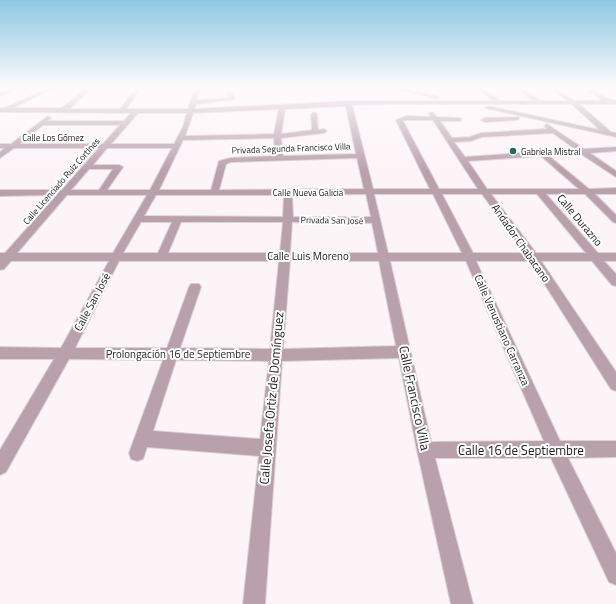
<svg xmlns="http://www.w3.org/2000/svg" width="616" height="604" font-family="'Titillium Web',sans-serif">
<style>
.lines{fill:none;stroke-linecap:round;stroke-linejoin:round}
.minor-casing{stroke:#dad2d6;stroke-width:2}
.minor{fill:#b9a1ac;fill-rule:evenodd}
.poi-dot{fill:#22695e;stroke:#fff;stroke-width:1.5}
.labels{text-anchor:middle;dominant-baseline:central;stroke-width:4;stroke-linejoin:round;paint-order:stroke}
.far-street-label{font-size:9px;fill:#242122;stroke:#fff}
.far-poi-label{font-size:9px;fill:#242122;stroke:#fff;text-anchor:start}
.street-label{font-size:11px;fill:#242122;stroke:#fff}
.near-street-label{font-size:13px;fill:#242122;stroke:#fff}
</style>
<rect width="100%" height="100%" fill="#fdf4f8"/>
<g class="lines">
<g class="minor-casing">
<g id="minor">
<polygon points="11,88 18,88 0,96 0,92"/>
<path d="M48,88H55L12,108H62L86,88H92L69,109H120L136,88H141L126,109H188L195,88H200L197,100L229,98L227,92L230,88H235L233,92L235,99L196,104L194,109L348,101H493L478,88H483L500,101H533L517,88H522L541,101H567L550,88H555L575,101L602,100L583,88C595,88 603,100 616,100V104H579L611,132L616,133V137L485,108L488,106L600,130L572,104H389L352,105L373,189H430L396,120L407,116L431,117L429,114L432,112L437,117L461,118V120L459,121H440L452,138L470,137L481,133L547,129L544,126L547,124L584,149L616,147V151L590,153L616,171V177L581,154L549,156L589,189L616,188V194H595L616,215V223L613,222L585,194H546L598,253H616V261H604L616,274V286L612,285L592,261H541L616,372V391L611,389L530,261H476L560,441H616V457L568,458L616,553V585L609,582L551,458H435L473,604H451L417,450L399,358L282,361L265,604H243L259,456L147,447L143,459L137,461L131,459L129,453L163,360L69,359L6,472L0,475V450L54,359H0V347L61,348L109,261H11L4,269L0,270V253H5L57,195L0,196V190H62L99,148H14L0,158V152L5,148H0V144H11L48,116L51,118L48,121H124L131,113L0,112V108H5ZM346,106L356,154L283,156L281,138L324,133L327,131L324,129L318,130L317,114L314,112L311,114L312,130L281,134L285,109ZM279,109L274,134L185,136L193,113ZM138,113H187L183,127L174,144H111ZM407,120H433L478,189H439L403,121ZM43,125H120L103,144H20ZM553,133L575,149L465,157L454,142L471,141L482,137ZM274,138L275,156L230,158L219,161L211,190H159L183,140ZM107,148H172L150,190H107L123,167L119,165H93ZM541,156L579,189H487L468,161ZM357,158L364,189L219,190L226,164L231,162ZM89,169H113L99,190H71ZM366,194L371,217H293L292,195ZM374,194H433L462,253H388ZM442,194H482L525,253H473ZM491,194H537L586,253H536ZM67,195H147L113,253H17ZM156,195H284L283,217L144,216ZM141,222H172L158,253H123ZM181,222H283L280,253H168ZM292,222L372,223L378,253H290ZM119,261H279L270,349L180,348L201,287L199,284H191L189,287L167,348H75ZM290,261H379L396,346L283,349ZM390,261H466L544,441L431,442ZM176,360L269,361L260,439L153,431Z"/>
<polygon points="392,88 401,88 440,97 437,99"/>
<polygon points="519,117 519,119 517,120 484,122 481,120 484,118"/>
</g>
</g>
<use href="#minor" class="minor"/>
</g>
<linearGradient id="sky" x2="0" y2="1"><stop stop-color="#8cc8e2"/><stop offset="0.51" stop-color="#fefafc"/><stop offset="1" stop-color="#fefafc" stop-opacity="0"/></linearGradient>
<rect width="616" height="172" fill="url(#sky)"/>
<circle class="poi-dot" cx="513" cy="151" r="4"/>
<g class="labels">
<g class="far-street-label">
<text x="53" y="137">Calle Los Gómez</text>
<text transform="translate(291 148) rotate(-2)">Privada Segunda Francisco Villa</text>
<text transform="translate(61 181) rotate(-49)">Calle Licenciado Ruiz Cortines</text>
<text x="308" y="192">Calle Nueva Galicia</text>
<text transform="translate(332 220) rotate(1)">Privada San José</text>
</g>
<g class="far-poi-label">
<text x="521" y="151">Gabriela Mistral</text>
</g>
<g class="street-label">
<text transform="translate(580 220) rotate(50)">Calle Durazno</text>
<text transform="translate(521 243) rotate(55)">Andador Chabacano</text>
<text x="308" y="256">Calle Luis Moreno</text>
<text transform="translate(92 302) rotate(-62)">Calle San José</text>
<text transform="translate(502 330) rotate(66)">Calle Venustiano Carranza</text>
<text x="178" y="354">Prolongación 16 de Septiembre</text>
</g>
<g class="near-street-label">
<text transform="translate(271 398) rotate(-85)">Calle Josefa Ortiz de Domínguez</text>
<text transform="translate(415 398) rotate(78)">Calle Francisco Villa</text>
<text x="521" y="450">Calle 16 de Septiembre</text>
</g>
</g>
</svg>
